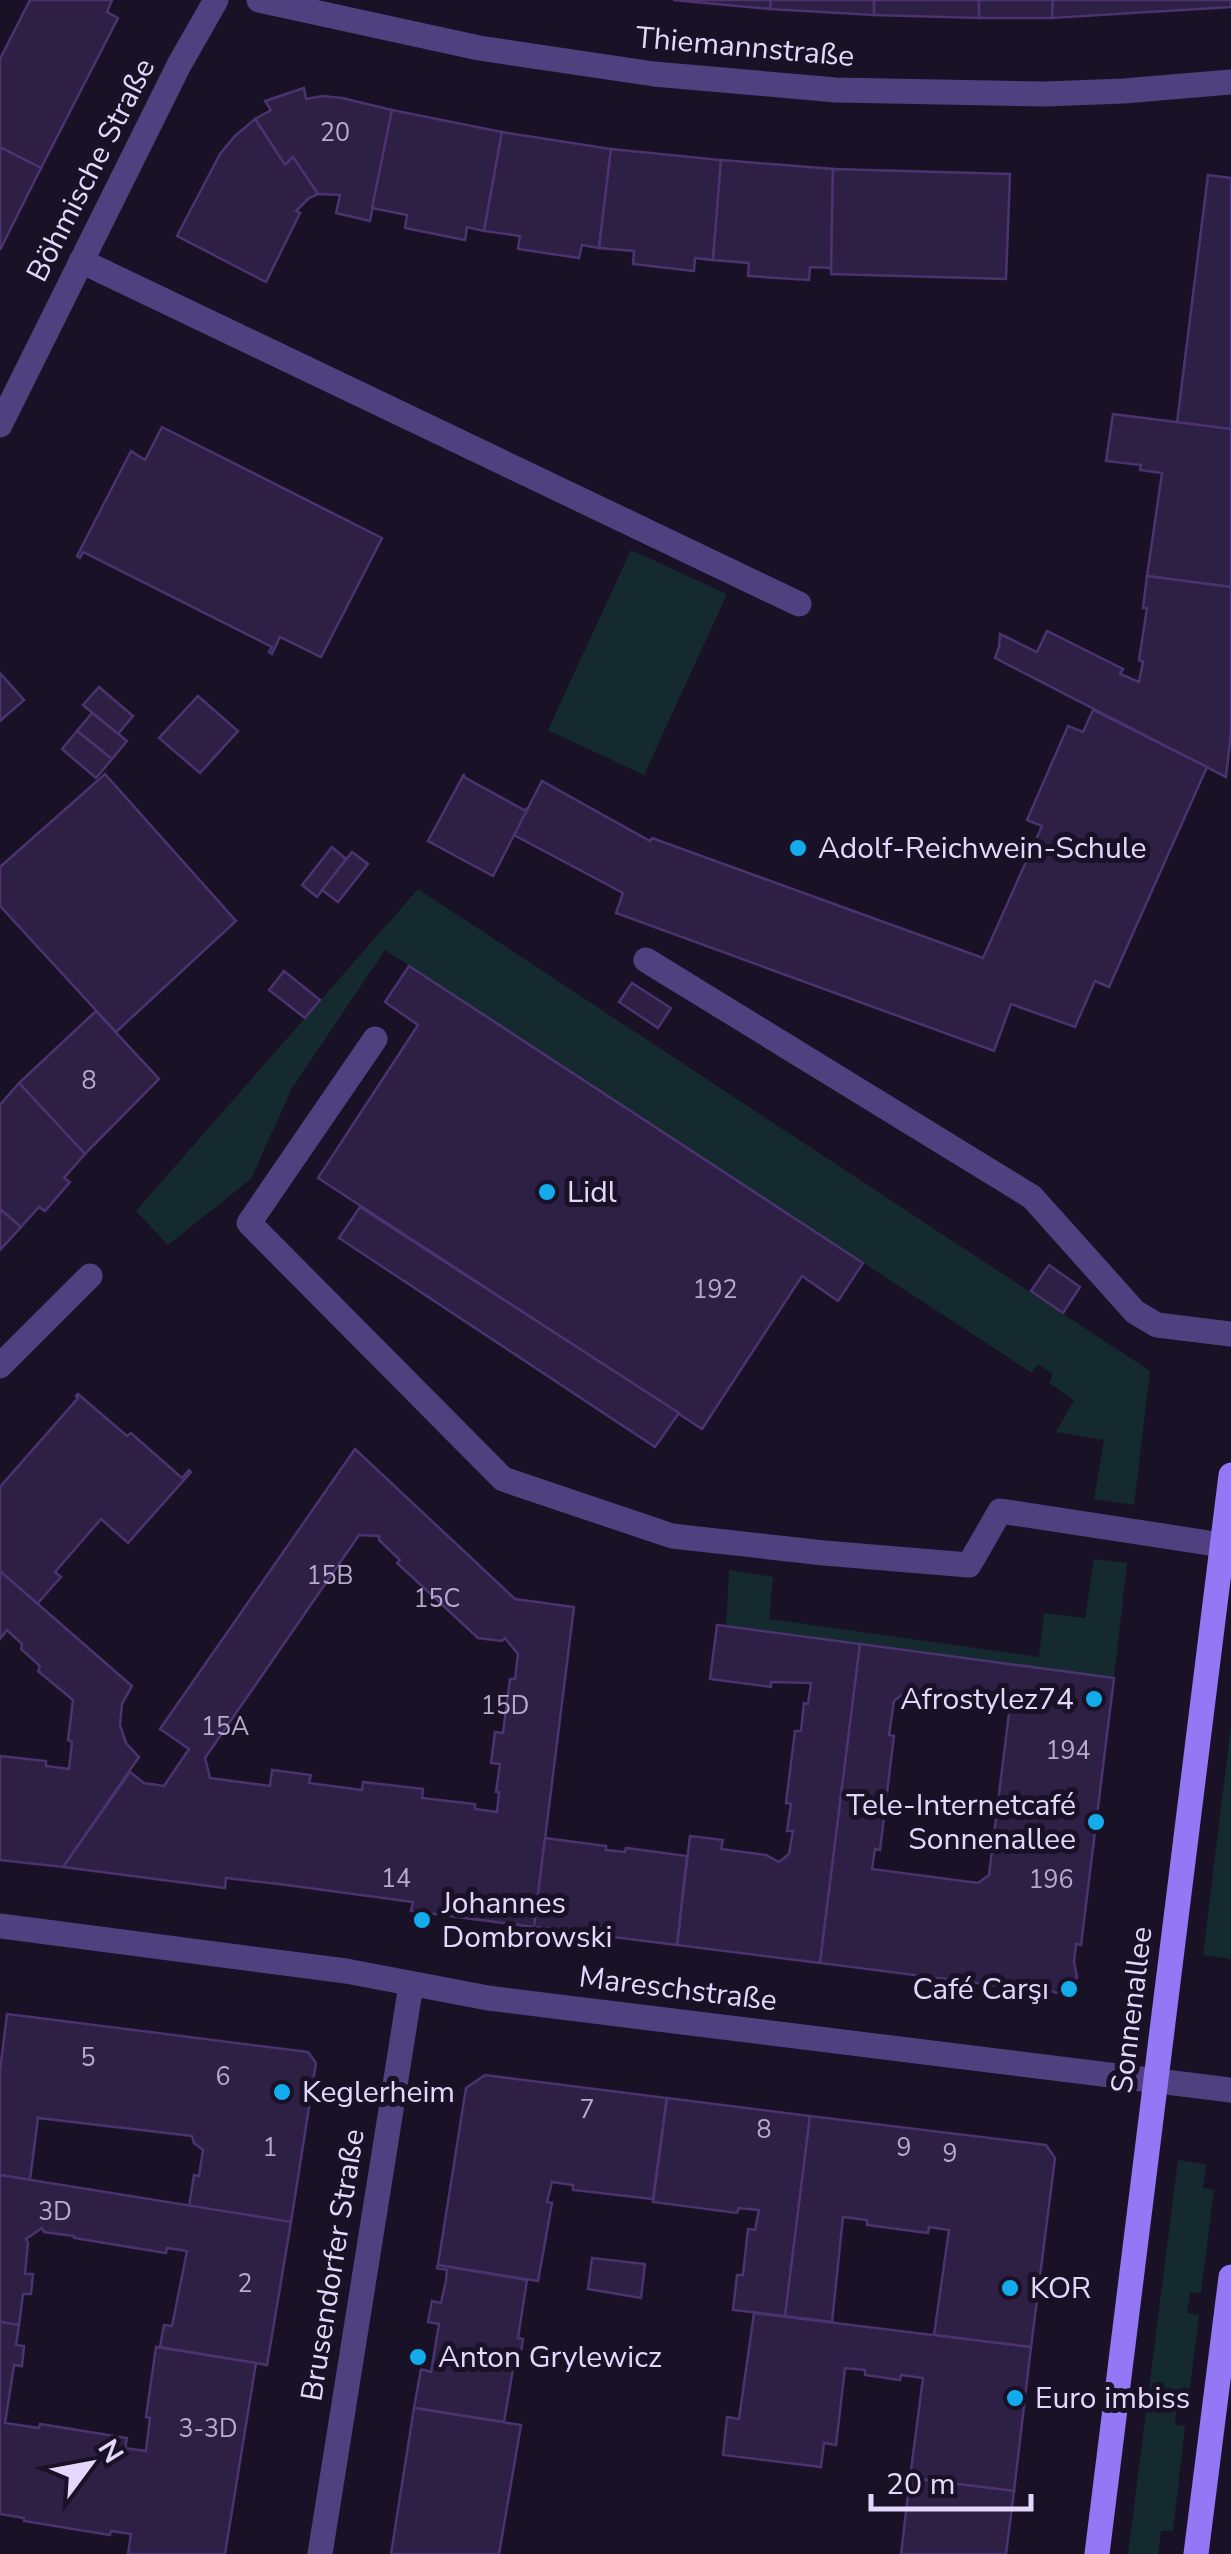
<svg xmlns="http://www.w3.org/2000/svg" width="1231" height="2554" font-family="'Nunito Sans',sans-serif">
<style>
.green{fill:#152a2f}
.building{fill:#2e1f45;stroke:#4a336f;stroke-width:2.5;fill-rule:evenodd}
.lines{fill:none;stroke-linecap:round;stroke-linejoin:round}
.lane{stroke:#4f4080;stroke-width:25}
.street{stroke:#4f4080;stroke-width:25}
.secondary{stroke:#9377f4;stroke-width:25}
.poi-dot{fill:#14abec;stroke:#191125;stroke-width:4}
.labels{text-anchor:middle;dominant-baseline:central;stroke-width:10;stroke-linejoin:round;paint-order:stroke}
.number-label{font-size:25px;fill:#b6aace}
.street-label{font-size:30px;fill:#e3d8fc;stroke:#191125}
.poi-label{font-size:30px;fill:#e3d8fc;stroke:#191125;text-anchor:start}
</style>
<rect width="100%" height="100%" fill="#191125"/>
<g class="green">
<polygon points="631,550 727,594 644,775 548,730"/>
<polygon points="418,889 1150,1371 1134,1505 1094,1499 1104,1440 1056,1432 1074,1400 1049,1383 1053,1374 1038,1364 1032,1373 385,950 292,1088 251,1179 168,1245 136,1211"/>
<polygon points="1094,1559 1127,1563 1114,1678 726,1627 729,1570 773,1577 769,1619 1039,1657 1044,1613 1085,1618"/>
<polygon points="1231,1726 1231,1959 1203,1955"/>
<polygon points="1178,2160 1206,2164 1203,2188 1214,2190 1201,2293 1190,2292 1187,2313 1199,2315 1188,2403 1177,2402 1175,2425 1185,2426 1173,2531 1161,2531 1158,2554 1128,2554"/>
</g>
<g class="building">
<polygon points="30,0 112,0 107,12 118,18 41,168 0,147 0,59"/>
<polygon points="673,0 771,0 770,9"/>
<polygon points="771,0 874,0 874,15 770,9"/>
<polygon points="874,0 979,0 979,18 874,15"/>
<polygon points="979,0 1053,0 1052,18 979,18"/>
<polygon points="1053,0 1231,0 1231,7 1052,18"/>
<polygon points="304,88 306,99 322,96 342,98 392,110 370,221 336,213 340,195 318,194 293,157 285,165 255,119 271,110 265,101"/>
<polygon points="392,110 502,132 484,231 467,227 465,240 405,228 407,215 372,208"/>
<polygon points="255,119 285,165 293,157 318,194 309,198 296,211 300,213 266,282 177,236 220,154 235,136"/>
<polygon points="502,132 611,149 599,248 582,245 579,258 518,249 520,236 484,231"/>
<polygon points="0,147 41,168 0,250"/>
<polygon points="611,149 721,160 713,260 695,258 694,271 633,264 634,251 599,248"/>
<polygon points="721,160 833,169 831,268 810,267 809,280 748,276 749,263 713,260"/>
<polygon points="833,169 1010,174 1006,279 831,274"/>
<polygon points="1208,175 1231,178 1231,429 1177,423"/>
<polygon points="1113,414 1231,429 1231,587 1147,576 1162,473 1140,470 1141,465 1106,461"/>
<polygon points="162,427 382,538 321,657 280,637 272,654 269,652 272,647 83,552 80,558 77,556 131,451 145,460"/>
<polygon points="1147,576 1231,587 1231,733 1226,777 995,658 999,647 1000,634 1037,652 1047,631 1123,669 1120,674 1139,682 1143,662 1139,660 1147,608 1143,608"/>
<polygon points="0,673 24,700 0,721"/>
<polygon points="99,687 133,716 118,734 83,705"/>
<polygon points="198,696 238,731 200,773 159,738"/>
<polygon points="1093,710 1207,767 1109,987 1095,981 1075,1027 1011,1004 994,1051 616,913 623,893 514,835 542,781 650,841 652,838 983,958 1042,826 1027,820 1068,726 1083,732"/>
<polygon points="92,713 127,741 112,759 77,731"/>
<polygon points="77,731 112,759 96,778 62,749"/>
<polygon points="105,774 236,921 116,1032 0,906 0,867"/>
<polygon points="464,774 464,777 524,810 528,808 493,876 428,841"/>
<polygon points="332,847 346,859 317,897 302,885"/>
<polygon points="352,852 368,864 338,902 322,890"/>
<polygon points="409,966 863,1263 838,1301 802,1276 702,1429 318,1178 418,1025 385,1002"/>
<polygon points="284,971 320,1000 305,1018 269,990"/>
<polygon points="632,983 671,1008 658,1028 619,1002"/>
<polygon points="96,1011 159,1079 85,1154 19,1083"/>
<polygon points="19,1083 85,1154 64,1178 70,1182 45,1211 39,1207 21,1227 0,1209 0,1105"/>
<polygon points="360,1207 679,1413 655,1447 339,1238"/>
<polygon points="0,1209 21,1227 0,1250"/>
<polygon points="1049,1265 1080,1287 1063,1313 1031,1291"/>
<polygon points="78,1394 127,1436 131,1433 182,1478 189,1470 191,1472 128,1543 101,1519 55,1572 61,1577 37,1604 0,1571 0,1487 78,1398 76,1396"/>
<path d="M355,1449L515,1599L574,1607L534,1927L411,1911L413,1902L279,1884L226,1878L225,1888L63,1867L130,1772L144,1783L164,1786L189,1749L160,1729ZM359,1535L379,1536V1540L400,1560L397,1563L478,1638L502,1641L505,1638L518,1654L515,1679H510L503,1733L495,1732L491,1763L500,1764L496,1792H499L497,1812L475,1809V1804L422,1798L423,1789L363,1782L362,1790L309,1783L311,1775L272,1770L270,1786L210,1778L205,1758Z"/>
<polygon points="0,1571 132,1686 122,1704 120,1725 126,1743 139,1757 63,1867 0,1860 0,1756 46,1761 46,1766 69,1769 72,1742 68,1740 73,1700 38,1671 40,1666 21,1649 22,1644 7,1630 0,1639"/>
<polygon points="717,1625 860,1644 820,1963 677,1945 690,1836 723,1840 721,1849 766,1855 779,1862 789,1854 793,1831 787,1831 791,1804 786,1803 795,1731 801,1731 804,1703 808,1704 811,1683 771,1682 771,1687 710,1679"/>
<path d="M860,1644L1114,1678L1081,1945L1076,1944L1074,1962L1077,1977L1068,1990L1056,1993L1042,1987L1025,1985L1023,1989L820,1963ZM906,1691L926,1693V1698L986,1706L987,1701L1010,1705L989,1875L978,1883L872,1869L875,1849L880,1850L894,1736L889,1735L894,1701Z"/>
<polygon points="545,1838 606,1846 606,1850 625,1852 626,1848 687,1856 677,1945 534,1927"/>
<polygon points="7,2014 308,2052 316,2063 291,2222 189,2206 194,2175 199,2176 203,2150 194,2143 192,2136 38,2118 30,2180 0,2175 0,2071"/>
<polygon points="485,2075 667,2098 653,2199 573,2190 573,2185 552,2182 547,2202 552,2203 538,2281 438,2265 466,2088"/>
<polygon points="667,2098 810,2116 785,2316 733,2310 737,2275 743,2275 748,2229 755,2230 759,2210 739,2208 737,2213 653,2202"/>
<polygon points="810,2116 1046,2145 1055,2158 1031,2347 934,2335 949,2230 929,2227 928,2233 867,2225 867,2220 843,2217 832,2322 785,2316"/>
<polygon points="0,2175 291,2222 267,2365 160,2347 164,2325 172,2326 187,2251 167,2248 166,2253 74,2238 74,2236 44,2232 42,2228 26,2239 28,2243 25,2274 33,2274 31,2294 23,2294 19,2325 0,2322"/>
<polygon points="592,2258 645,2264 641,2298 588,2289"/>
<polygon points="438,2265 527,2280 518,2338 523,2339 519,2364 514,2363 504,2422 414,2408 421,2369 431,2372 439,2324 428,2322 432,2301 441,2303 446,2280 447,2270 437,2268"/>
<polygon points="754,2313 1031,2347 1014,2491 910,2478 923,2378 901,2375 900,2380 865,2375 865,2370 845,2368 836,2445 824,2443 821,2467 723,2455 727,2417 739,2419"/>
<polygon points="0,2322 19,2325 16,2345 24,2346 22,2366 14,2365 5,2423 39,2428 40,2424 127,2438 125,2448 146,2451 150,2418 146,2417 156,2347 256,2363 225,2554 128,2554 131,2534 111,2531 110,2535 24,2521 24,2518 0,2514"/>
<polygon points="414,2408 521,2425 499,2554 391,2554"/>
<polygon points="910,2478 1014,2491 1006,2554 901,2554"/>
</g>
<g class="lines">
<g class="lane">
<polyline points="81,261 799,604"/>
<polyline points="646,960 1032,1197 1135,1312 1157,1325 1231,1334"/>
<polyline points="375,1039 249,1223 503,1479 672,1536 824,1553 969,1565 1000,1511 1222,1545"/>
</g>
<g class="street">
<polyline points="259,0 479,48 654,74 836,90 1045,94 1124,91 1231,82"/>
<polyline points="0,425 179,65 216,0"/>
<polyline points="0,1366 90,1276"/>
<polyline points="0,1926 346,1971 488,1998 1231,2090"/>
<polyline points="320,2554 411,1985"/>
</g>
<g class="secondary">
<polyline points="1097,2554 1231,1475"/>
<polyline points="1196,2554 1231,2277"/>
</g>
</g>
<g class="poi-dot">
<circle cx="798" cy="848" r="10"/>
<circle cx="547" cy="1192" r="10"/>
<circle cx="1094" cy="1699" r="10"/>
<circle cx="1096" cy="1822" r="10"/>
<circle cx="422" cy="1920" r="10"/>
<circle cx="1069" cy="1989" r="10"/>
<circle cx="282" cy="2092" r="10"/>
<circle cx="1010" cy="2288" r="10"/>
<circle cx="418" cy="2357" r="10"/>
<circle cx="1015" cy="2398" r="10"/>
</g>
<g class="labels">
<g class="number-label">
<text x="335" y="133">20</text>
<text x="89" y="1081">8</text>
<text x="715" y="1290">192</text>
<text x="330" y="1576">15B</text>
<text x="437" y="1599">15C</text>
<text x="505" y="1706">15D</text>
<text x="225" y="1727">15A</text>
<text x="1068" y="1751">194</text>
<text x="396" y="1879">14</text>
<text x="1051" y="1880">196</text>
<text x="88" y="2058">5</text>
<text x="223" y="2077">6</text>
<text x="587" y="2110">7</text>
<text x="764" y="2130">8</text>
<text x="270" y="2148">1</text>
<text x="904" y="2148">9</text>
<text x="950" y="2154">9</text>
<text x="55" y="2212">3D</text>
<text x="245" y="2284">2</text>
<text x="208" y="2429">3-3D</text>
</g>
<g class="street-label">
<text transform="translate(745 47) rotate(5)">Thiemannstraße</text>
<text transform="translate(91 170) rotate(-63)">Böhmische Straße</text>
<text transform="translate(678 1989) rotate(7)">Mareschstraße</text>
<text transform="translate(1132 2010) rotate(-83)">Sonnenallee</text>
<text transform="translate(333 2265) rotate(-81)">Brusendorfer Straße</text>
</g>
<g class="poi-label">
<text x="818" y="848">Adolf-Reichwein-Schule</text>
<text x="567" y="1192">Lidl</text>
<text x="1074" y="1699" text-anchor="end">Afrostylez74</text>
<text x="1076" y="1805" text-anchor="end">Tele-Internetcafé<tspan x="1076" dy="34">Sonnenallee</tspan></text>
<text x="442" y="1903">Johannes<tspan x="442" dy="34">Dombrowski</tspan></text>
<text x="1049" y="1989" text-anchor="end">Café Carşı</text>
<text x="302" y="2092">Keglerheim</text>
<text x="1030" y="2288">KOR</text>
<text x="438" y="2357">Anton Grylewicz</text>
<text x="1035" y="2398">Euro imbiss</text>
</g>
</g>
<g transform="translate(90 2464) rotate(58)" stroke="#191125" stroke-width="8" paint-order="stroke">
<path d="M0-8L18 38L0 25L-18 38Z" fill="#e3d8fc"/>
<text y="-15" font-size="28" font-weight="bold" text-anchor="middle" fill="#e3d8fc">N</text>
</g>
<path d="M871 2494v15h160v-15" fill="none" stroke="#e3d8fc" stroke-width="5"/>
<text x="886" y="2494" font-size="30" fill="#e3d8fc" stroke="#191125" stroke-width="8" paint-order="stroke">20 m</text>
</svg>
